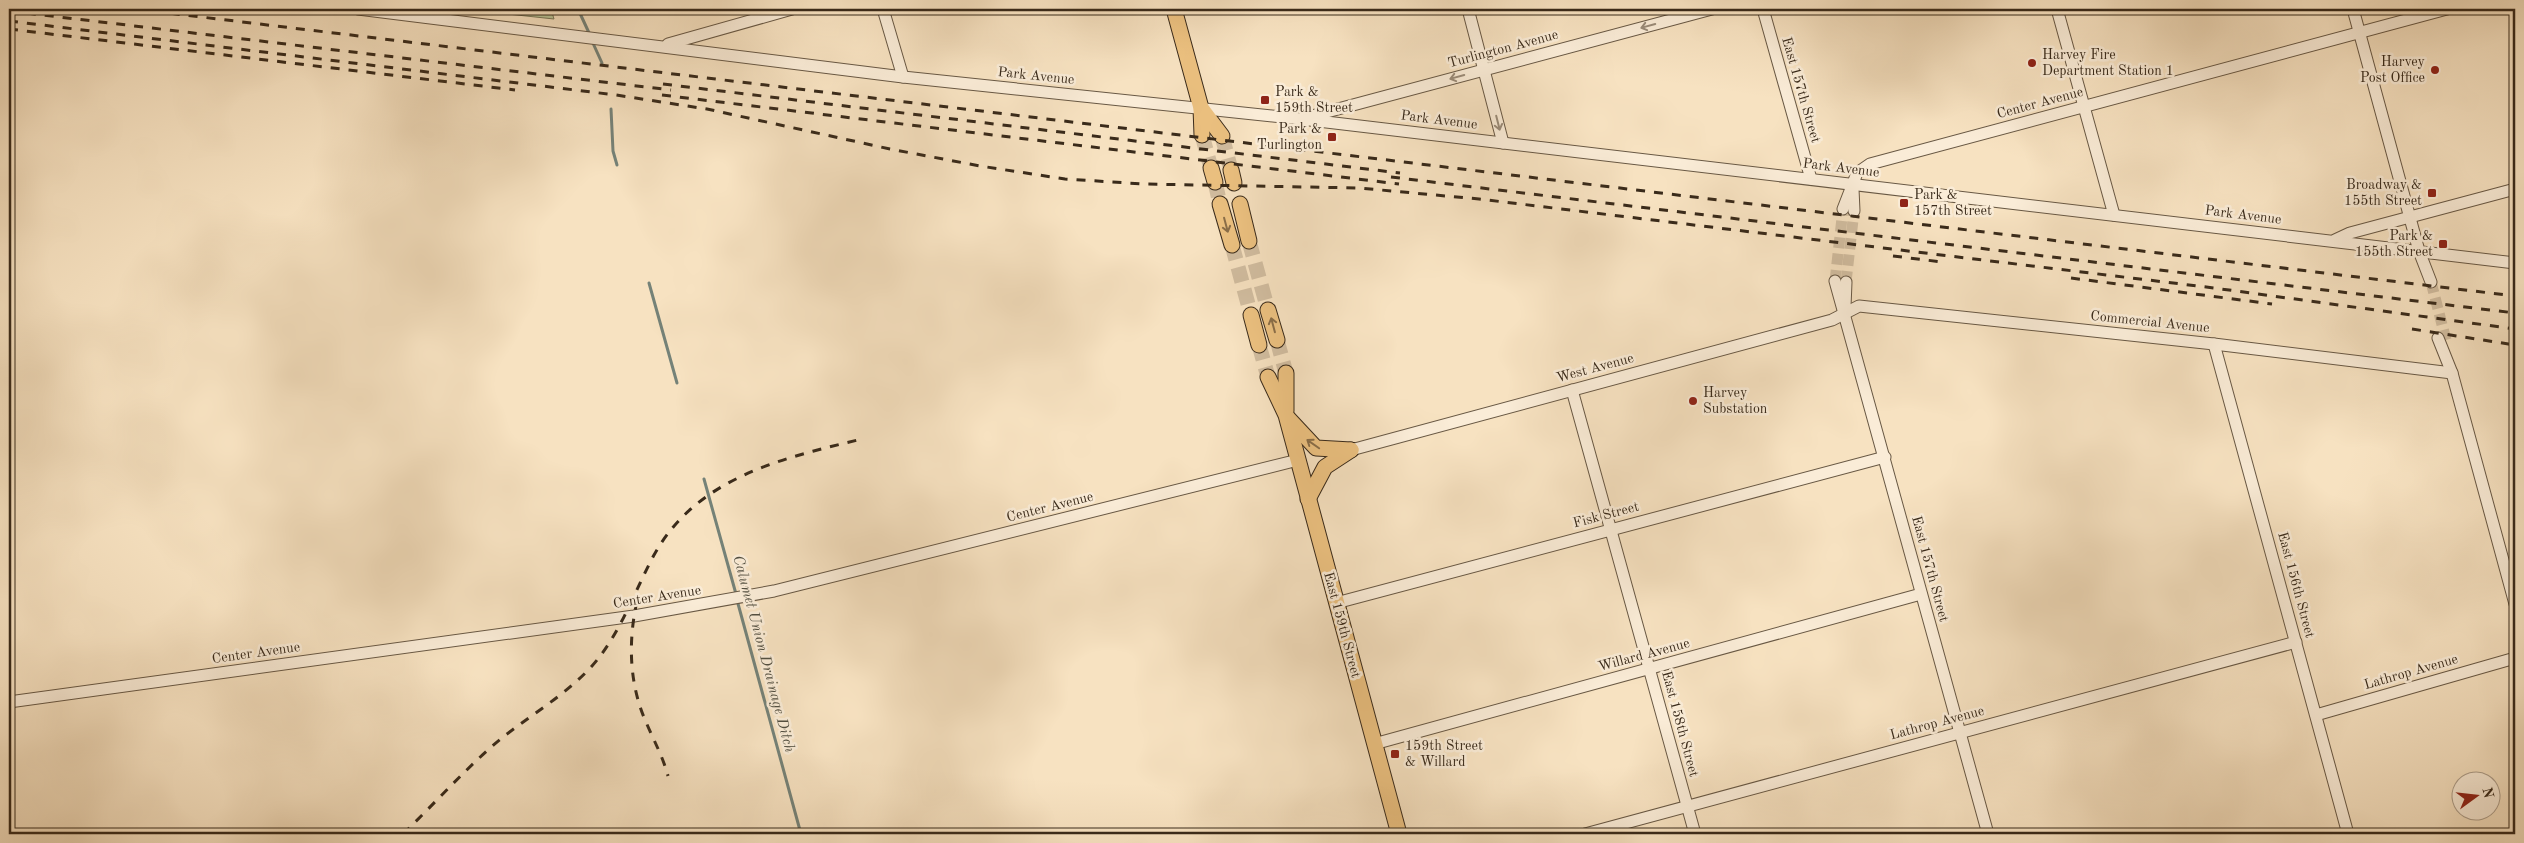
<svg xmlns="http://www.w3.org/2000/svg" width="2524" height="843" font-family="'Old Standard TT',serif">
<style>
.green{fill:#b8c497;stroke:#787758}
.lines{fill:none;stroke-linecap:round;stroke-linejoin:round}
.stream{stroke:#758278;stroke-width:3}
.minor-tunnel{stroke:#d1bda0;stroke-width:11;stroke-dasharray:11 5.5;stroke-linecap:butt}
.major-tunnel{stroke:#d1bda0;stroke-width:15;stroke-dasharray:15 8;stroke-linecap:butt}
.minor-casing{stroke:#685844;stroke-width:13}
.major-casing{stroke:#392a1a;stroke-width:17}
.minor{stroke:#faecd7;stroke-width:11}
.major{stroke:#ecc180;stroke-width:15}
.rail{stroke:#392a1a;stroke-width:3;stroke-dasharray:9 9;stroke-linecap:butt}
.oneway{stroke:#9a8b78}
.oneway2{stroke:#8a6e48}
.poi-dot{fill:#8f2418;stroke:#faecd7;stroke-width:2}
.labels{text-anchor:middle;dominant-baseline:central;stroke-width:5;stroke-linejoin:round;paint-order:stroke}
.street-label{font-size:14px;fill:#392a1a;stroke:#faecd7}
.poi-label{font-size:14px;fill:#392a1a;stroke:#faecd7;text-anchor:start}
.water-label{font-size:15px;font-style:italic;fill:#524f41;stroke:#faecd7}
</style>
<rect width="100%" height="100%" fill="#f7e2c1"/>
<filter id="stains"><feTurbulence type="fractalNoise" baseFrequency=".004" numOctaves="4"/><feColorMatrix values="0 0 0 0 .2 0 0 0 0 .09 0 0 0 0 .02 0 0 0 .5 -.17"/></filter>
<radialGradient id="worn" r=".72"><stop offset=".6" stop-color="#630" stop-opacity="0"/><stop offset="1" stop-color="#630" stop-opacity=".3"/></radialGradient>
<polygon class="green" points="461,9 551,9 554,19"/>
<g class="lines">
<g class="stream">
<polyline points="578,9 590,35"/>
<polyline points="592,41 602,63"/>
<polyline points="611,109 613,151 617,165"/>
<polyline points="649,283 677,383"/>
<polyline points="704,479 736,594"/>
<polyline points="737,600 801,834"/>
</g>
<g class="minor-tunnel">
<polyline points="1835,281 1843,209"/>
<polyline points="1846,282 1854,211"/>
<polyline points="2431,282 2446,340"/>
</g>
<g class="major-tunnel">
<polyline points="1202,135 1211,168"/>
<polyline points="1222,136 1231,170"/>
<polyline points="1215,182 1220,204"/>
<polyline points="1249,241 1268,310"/>
<polyline points="1232,245 1251,315"/>
<polyline points="1277,340 1286,373"/>
<polyline points="1259,345 1268,377"/>
</g>
<g class="minor-casing">
<g id="minor">
<polyline points="358,9 903,77 1301,119 2515,263"/>
<polyline points="883,9 903,77"/>
<polyline points="1468,9 1503,143"/>
<polyline points="1763,9 1811,179"/>
<polyline points="2057,9 2114,215"/>
<polyline points="2353,9 2419,251 2431,282"/>
<polyline points="668,44 792,9"/>
<polyline points="1308,117 1712,9"/>
<polyline points="1853,189 1854,211"/>
<polyline points="1843,209 1857,173 1870,164 2447,9"/>
<polyline points="2335,240 2350,233 2515,189"/>
<polyline points="1835,281 1988,834"/>
<polyline points="1845,307 1846,282"/>
<polyline points="2438,338 2452,373 2515,604"/>
<polyline points="2214,344 2348,834"/>
<polyline points="1572,390 1695,834"/>
<polyline points="1351,450 1832,320 1859,306 2214,344 2452,373"/>
<polyline points="1336,603 1885,457"/>
<polyline points="9,702 634,616 774,591 1298,460"/>
<polyline points="2316,715 2515,658"/>
<polyline points="1374,744 1921,594"/>
<polyline points="1585,834 2296,642"/>
</g>
</g>
<g class="major-casing">
<g id="major">
<polyline points="1174,9 1201,108 1202,135"/>
<polyline points="1201,108 1222,136"/>
<polyline points="1211,168 1215,182"/>
<polyline points="1231,170 1234,183"/>
<polyline points="1220,204 1232,245"/>
<polyline points="1240,204 1249,241"/>
<polyline points="1268,310 1277,340"/>
<polyline points="1251,315 1259,345"/>
<polyline points="1286,373 1286,411"/>
<polyline points="1268,377 1286,415 1399,834"/>
<polyline points="1288,418 1316,448 1351,450"/>
<polyline points="1308,499 1325,467 1351,450"/>
</g>
</g>
<use href="#minor" class="minor"/>
<use href="#major" class="major"/>
<g class="rail">
<polyline points="135,9 2515,296"/>
<polyline points="9,11 671,90"/>
<polyline points="9,21 616,95 707,109 890,149 980,166 1065,179 1144,184 1359,188 1479,199 2214,288 2515,329"/>
<polyline points="9,29 515,90"/>
<polyline points="663,84 1400,173"/>
<polyline points="662,95 1399,184"/>
<polyline points="1391,177 2515,313"/>
<polyline points="1893,256 1942,262"/>
<polyline points="2071,278 2272,304"/>
<polyline points="2412,329 2515,345"/>
<path d="M637,601C628,641 629,684 646,722C654,741 663,757 668,776"/>
<path d="M403,834C432,806 459,776 489,749C521,720 562,699 592,666C621,633 634,592 654,555C697,477 783,458 862,439"/>
</g>
</g>
<defs><path id="oneway-shaft" d="M-6 0H5M1.5-3L5.5 0L1.5 3" fill="none" stroke-width="1.6" stroke-linecap="round" stroke-linejoin="round" transform="scale(1.25)"/></defs>
<g class="oneway">
<use href="#oneway-shaft" transform="translate(1648 26) rotate(165)"/>
<use href="#oneway-shaft" transform="translate(1457 77) rotate(165)"/>
<use href="#oneway-shaft" transform="translate(1498 123) rotate(76)"/>
</g>
<g class="oneway2">
<use href="#oneway-shaft" transform="translate(1226 225) rotate(75)"/>
<use href="#oneway-shaft" transform="translate(1273 325) rotate(-105)"/>
<use href="#oneway-shaft" transform="translate(1313 444) rotate(-145)"/>
</g>
<g class="poi-dot">
<circle cx="2032" cy="63" r="5"/>
<circle cx="2435" cy="70" r="5"/>
<rect x="1260" y="95" width="10" height="10" rx="2.5"/>
<rect x="1327" y="132" width="10" height="10" rx="2.5"/>
<rect x="2427" y="188" width="10" height="10" rx="2.5"/>
<rect x="1899" y="198" width="10" height="10" rx="2.5"/>
<rect x="2438" y="239" width="10" height="10" rx="2.5"/>
<circle cx="1693" cy="401" r="5"/>
<rect x="1390" y="749" width="10" height="10" rx="2.5"/>
</g>
<g class="labels">
<g class="street-label">
<text transform="translate(1503 49) rotate(-15)">Turlington Avenue</text>
<text transform="translate(1036 76) rotate(6)">Park Avenue</text>
<text transform="translate(1801 90) rotate(74)">East 157th Street</text>
<text transform="translate(2040 103) rotate(-15)">Center Avenue</text>
<text transform="translate(1439 120) rotate(7)">Park Avenue</text>
<text transform="translate(1841 168) rotate(7)">Park Avenue</text>
<text transform="translate(2243 215) rotate(7)">Park Avenue</text>
<text transform="translate(2150 322) rotate(6)">Commercial Avenue</text>
<text transform="translate(1595 368) rotate(-15)">West Avenue</text>
<text transform="translate(1050 507) rotate(-14)">Center Avenue</text>
<text transform="translate(1606 515) rotate(-15)">Fisk Street</text>
<text transform="translate(1930 569) rotate(75)">East 157th Street</text>
<text transform="translate(2296 585) rotate(75)">East 156th Street</text>
<text transform="translate(657 597) rotate(-9)">Center Avenue</text>
<text transform="translate(1342 625) rotate(75)">East 159th Street</text>
<text transform="translate(256 653) rotate(-8)">Center Avenue</text>
<text transform="translate(1644 655) rotate(-15)">Willard Avenue</text>
<text transform="translate(2411 672) rotate(-16)">Lathrop Avenue</text>
<text transform="translate(1937 723) rotate(-15)">Lathrop Avenue</text>
<text transform="translate(1680 724) rotate(75)">East 158th Street</text>
</g>
<g class="poi-label">
<text x="2042" y="55">Harvey Fire<tspan x="2042" dy="16">Department Station 1</tspan></text>
<text x="2425" y="62" text-anchor="end">Harvey<tspan x="2425" dy="16">Post Office</tspan></text>
<text x="1275" y="92">Park &amp;<tspan x="1275" dy="16">159th Street</tspan></text>
<text x="1322" y="129" text-anchor="end">Park &amp;<tspan x="1322" dy="16">Turlington</tspan></text>
<text x="2422" y="185" text-anchor="end">Broadway &amp;<tspan x="2422" dy="16">155th Street</tspan></text>
<text x="1914" y="195">Park &amp;<tspan x="1914" dy="16">157th Street</tspan></text>
<text x="2433" y="236" text-anchor="end">Park &amp;<tspan x="2433" dy="16">155th Street</tspan></text>
<text x="1703" y="393">Harvey<tspan x="1703" dy="16">Substation</tspan></text>
<text x="1405" y="746">159th Street<tspan x="1405" dy="16">&amp; Willard</tspan></text>
</g>
<g class="water-label">
<text transform="translate(763 654) rotate(75)">Calumet Union Drainage Ditch</text>
</g>
</g>
<rect width="2524" height="843" fill="none" stroke="#f7e2c1" stroke-width="30"/>
<rect x="10" y="10" width="2504" height="823" fill="none" stroke="#392a1a" stroke-width="2.5"/>
<rect x="15" y="15" width="2494" height="813" fill="none" stroke="#392a1a"/>
<g transform="translate(2476 796) rotate(75)"><circle r="24" fill="#faecd7" stroke="#ad9e8b"/>
<path d="M0-4L9 19L0 12L-9 19Z" fill="#8f2418"/>
<text y="-8" font-size="14" font-weight="bold" text-anchor="middle" fill="#392a1a">N</text>
</g>
<rect width="100%" height="100%" filter="url(#stains)"/>
<rect width="100%" height="100%" fill="url(#worn)"/>
</svg>
